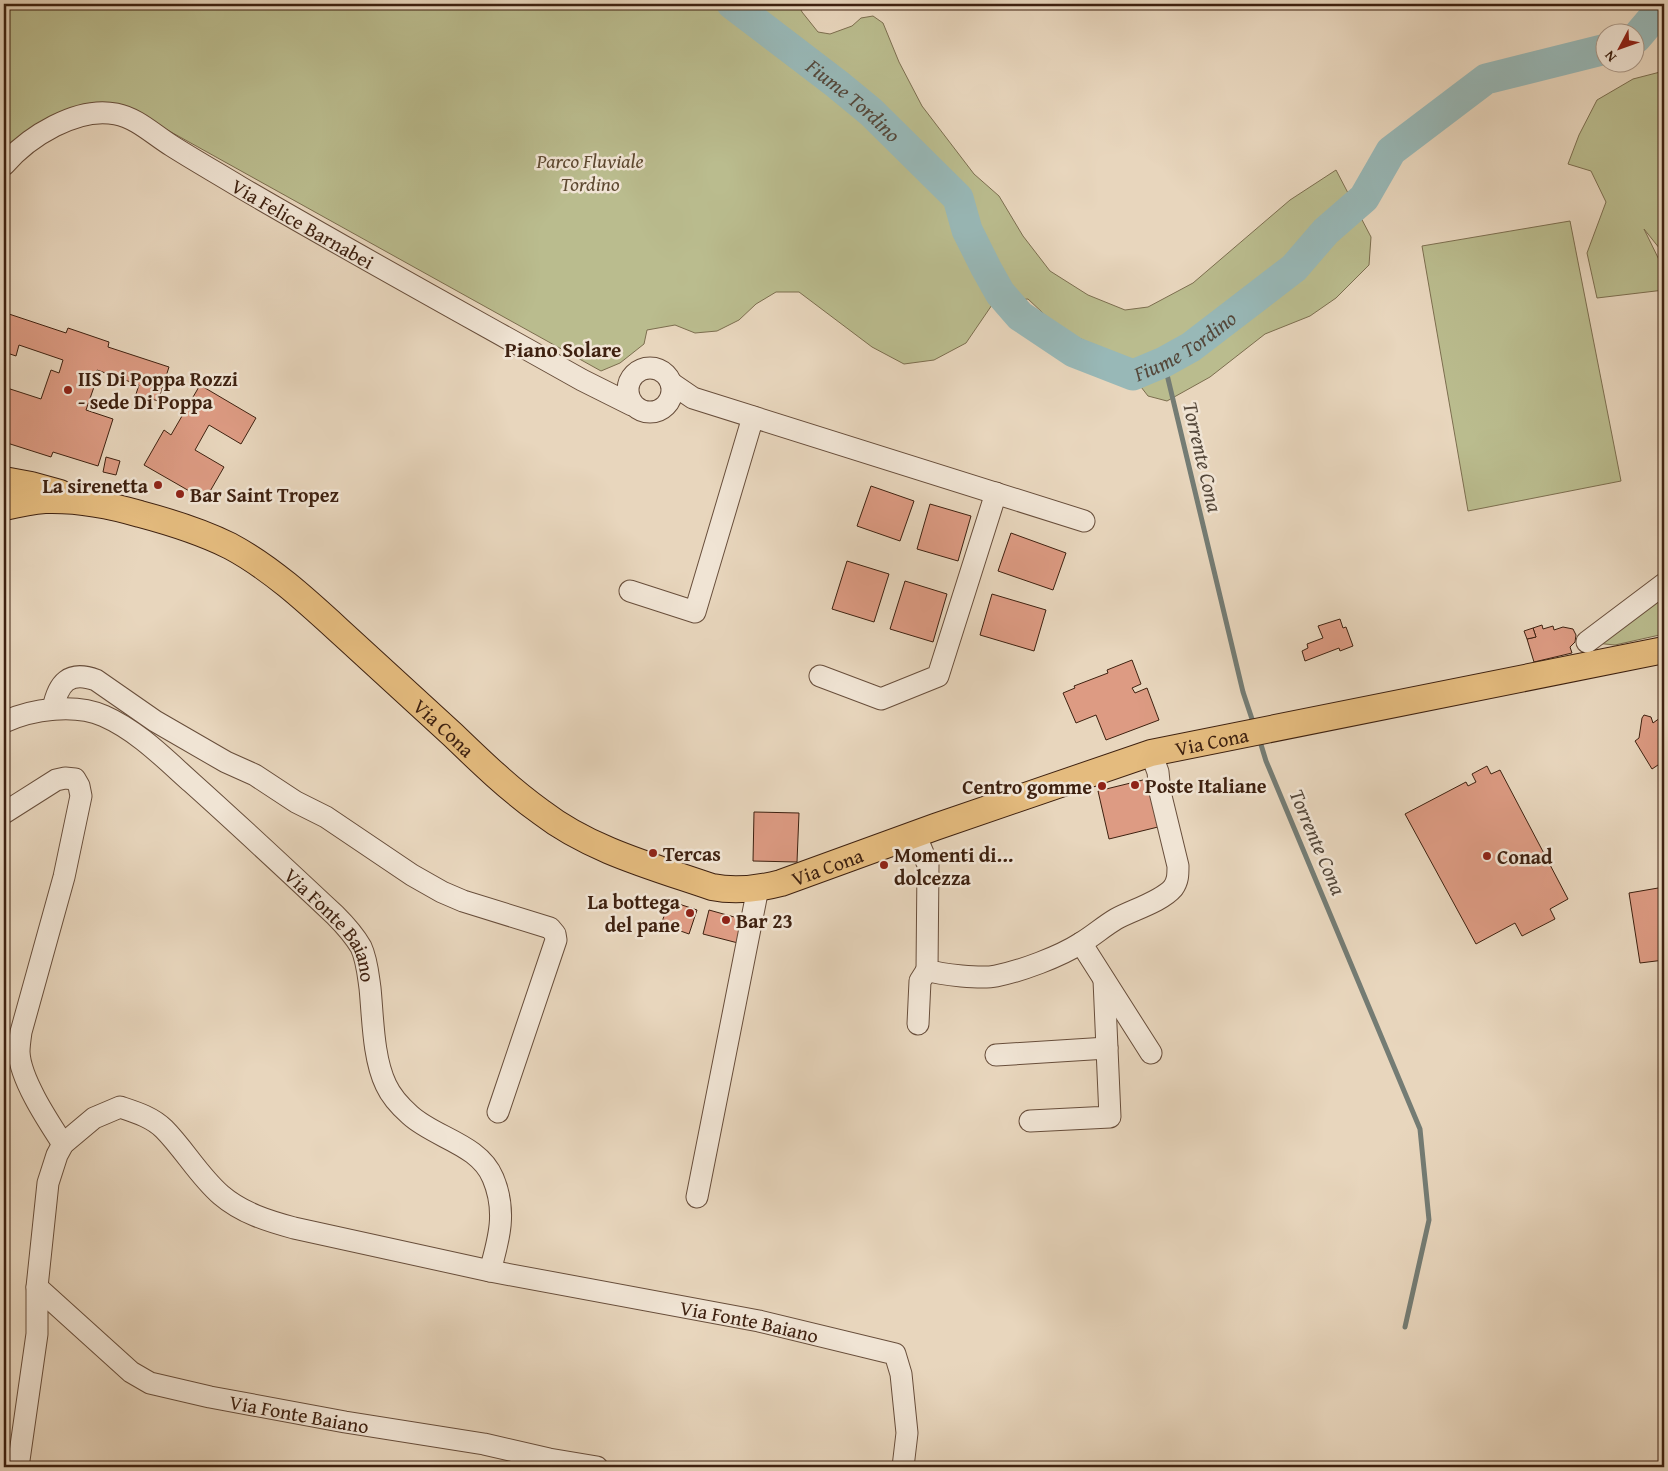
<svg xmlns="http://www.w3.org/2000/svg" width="1668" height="1471" font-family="'Gentium Book Plus',serif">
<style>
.green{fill:#babc8e;stroke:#7c6e4f}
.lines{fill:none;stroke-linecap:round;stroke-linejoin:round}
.stream{stroke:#747c74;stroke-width:5}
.river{stroke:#98b8b7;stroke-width:31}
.building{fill:#dd9b83;stroke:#3e2110}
.minor-casing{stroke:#684e3b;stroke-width:23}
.major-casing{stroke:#3e2110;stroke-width:28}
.minor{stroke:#f0e4d4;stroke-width:21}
.major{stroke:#e4bb7e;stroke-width:26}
.poi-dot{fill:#8f2418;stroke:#f0e4d4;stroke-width:2}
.labels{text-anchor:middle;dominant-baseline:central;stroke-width:5;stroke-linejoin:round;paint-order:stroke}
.park-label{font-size:20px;font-style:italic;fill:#5d4830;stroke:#f0e4d4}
.street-label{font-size:20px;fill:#3e2110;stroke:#f0e4d4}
.poi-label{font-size:20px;font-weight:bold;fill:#3e2110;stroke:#f0e4d4;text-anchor:start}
.water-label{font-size:21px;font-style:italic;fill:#54473a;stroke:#f0e4d4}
.neighbourhood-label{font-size:21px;font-weight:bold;fill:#3e2110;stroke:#f0e4d4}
</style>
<rect width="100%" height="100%" fill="#e8d6bd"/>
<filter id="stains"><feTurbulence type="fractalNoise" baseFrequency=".004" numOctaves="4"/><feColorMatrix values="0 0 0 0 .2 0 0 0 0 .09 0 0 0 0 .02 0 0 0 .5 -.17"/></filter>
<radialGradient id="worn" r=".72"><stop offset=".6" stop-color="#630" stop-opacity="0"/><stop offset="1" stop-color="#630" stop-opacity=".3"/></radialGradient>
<g class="green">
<polygon points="4,4 798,4 802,12 818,32 830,34 852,26 861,18 873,16 883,23 899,62 922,106 974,174 999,196 1023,236 1050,271 1088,295 1125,310 1148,307 1193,283 1290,200 1336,170 1371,237 1369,265 1336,298 1310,316 1265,334 1210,377 1167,401 1148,396 1117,356 1060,329 1028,299 994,302 966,343 934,360 904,364 872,347 799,292 776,292 756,304 739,320 717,331 695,333 675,325 647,330 644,344 620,363 601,371 144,117 103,104 4,151"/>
<polygon points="1664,71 1664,254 1644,229 1664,270 1664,290 1597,298 1587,253 1606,202 1591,171 1568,164 1579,135 1597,100 1633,79"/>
<polygon points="1570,221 1621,481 1468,511 1422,246"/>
<polygon points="1664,594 1664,634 1615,645 1595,643"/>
</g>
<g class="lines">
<g class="stream">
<polyline points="1164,362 1243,692 1254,725"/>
<polyline points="1259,738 1266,761 1420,1129 1429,1220 1405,1327"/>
</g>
<g class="river">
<path id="s1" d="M732,4L837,84L871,112L958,198L967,230L986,268L1000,293L1020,316L1074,352L1133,375L1164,362L1191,347L1294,268L1326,231L1364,198L1391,151L1486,79L1606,49"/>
<polyline points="1636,38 1658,12 1664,11"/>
</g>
</g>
<g class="building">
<polygon points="6,313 66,333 68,328 109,342 108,347 169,367 158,401 136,394 139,385 97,370 93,383 95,384 86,410 113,419 98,466 53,452 51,457 4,442 4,387 41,399 51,370 59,373 63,360 19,345 16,356 4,352 4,319"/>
<polygon points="200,385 256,418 241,444 209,425 195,450 224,467 205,500 144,465 164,430 171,435"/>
<polygon points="106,457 120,461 116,475 103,472"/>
<polygon points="871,486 914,501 900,541 857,526"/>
<polygon points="930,504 971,516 958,561 917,549"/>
<polygon points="1011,533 1066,553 1053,590 998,571"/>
<polygon points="847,561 889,574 874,622 832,609"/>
<polygon points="905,581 947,594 933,642 890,629"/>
<polygon points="992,594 1046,610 1034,651 980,635"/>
<polygon points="1340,619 1343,628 1346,627 1353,646 1340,651 1339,648 1305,661 1302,651 1308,648 1307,644 1323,638 1318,626"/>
<polygon points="1542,625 1543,629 1553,626 1554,630 1563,627 1573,629 1576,635 1575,642 1570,647 1572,653 1534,662 1527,639 1536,637 1533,628"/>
<polygon points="1533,628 1536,637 1527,639 1524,631"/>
<polygon points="1132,660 1141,684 1132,688 1135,693 1147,688 1159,720 1106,740 1096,715 1076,723 1063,693 1075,688 1074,686 1108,673 1107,670"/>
<polygon points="1644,715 1651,717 1653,723 1664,715 1664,761 1652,769 1635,741 1639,738 1642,718"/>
<polygon points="1487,766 1491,774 1500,770 1568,899 1550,909 1555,919 1522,936 1515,923 1476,944 1405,814 1466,782 1468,786 1476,782 1472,774"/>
<polygon points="1147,779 1158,827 1109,839 1098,791"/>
<polygon points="754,812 799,813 797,862 753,861"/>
<polygon points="1664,887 1664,960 1640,963 1629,893"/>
<polygon points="670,901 697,910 689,934 661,924"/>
<polygon points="709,910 745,920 738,943 703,934"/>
</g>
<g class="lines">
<g class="minor-casing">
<g id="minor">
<path id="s2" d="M4,165C28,137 77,106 116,114C137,118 154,135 172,146C194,160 217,173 240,187C353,253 468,316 582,380L632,405"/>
<circle cx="650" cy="390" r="22"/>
<polyline points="671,383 693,398 1084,521"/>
<polyline points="630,591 695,612 753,417"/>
<polyline points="1587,642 1664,584"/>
<polyline points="820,676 881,699 938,676 996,493"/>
<path d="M53,709C58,683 69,670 96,680L155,721L226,762L255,775L296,802L326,817L412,875L442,892L463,901L550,928L555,934L556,940L498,1112"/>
<path id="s3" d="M4,722C32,709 75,703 104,716C138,731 165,759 192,783C240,826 287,870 335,915C345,925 354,935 361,947C367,960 368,974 370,988C373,1018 373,1058 386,1085C391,1096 401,1107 410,1115C435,1138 479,1144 493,1178C507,1211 499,1239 490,1271L294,1228C268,1221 242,1213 221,1195C199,1176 184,1149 164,1129C152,1117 135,1112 120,1107L94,1118L63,1144L57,1155L48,1183L37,1287V1334L18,1467"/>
<path d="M4,813L56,780L65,778L75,779L79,786L81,796L64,877L21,1032C20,1039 19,1046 19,1052C20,1079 48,1121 63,1144"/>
<path d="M915,834L928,865L927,970C941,975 982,979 996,976C1021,971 1059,957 1081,943C1093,936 1104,926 1116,919C1132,910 1161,902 1173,888C1178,881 1178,875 1178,866L1160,792L1158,772L1151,753"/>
<polyline points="1081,943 1151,1053"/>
<polyline points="918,1024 920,981 927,970"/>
<polyline points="996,1055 1107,1048"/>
<polyline points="1030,1121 1110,1117 1104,980"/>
<polyline points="697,1197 758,888"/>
<path id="s4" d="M490,1271L759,1321L895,1354L901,1374L907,1433L903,1467"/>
<path id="s5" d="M37,1287L131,1372L150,1383L210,1397L345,1422L484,1444L549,1459L597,1467"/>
</g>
</g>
<g class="major-casing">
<g id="major">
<polyline points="4,480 31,485 60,493"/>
<path id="s6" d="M4,507C17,504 31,501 45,500C76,499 110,505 140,514C170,522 202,532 230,546C273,569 310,604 345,636C381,669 417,702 453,735C481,762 509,789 541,812C590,850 654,867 712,887C736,892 758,889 781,883L935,827L1151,753L1664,650"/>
</g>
</g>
<use href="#minor" class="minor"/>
<use href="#major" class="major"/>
</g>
<g class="poi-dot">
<circle cx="68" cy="390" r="5"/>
<circle cx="158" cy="485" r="5"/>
<circle cx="180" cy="494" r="5"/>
<circle cx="1135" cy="785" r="5"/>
<circle cx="1102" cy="786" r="5"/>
<circle cx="653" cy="853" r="5"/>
<circle cx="1487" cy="856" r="5"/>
<circle cx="884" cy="865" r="5"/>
<circle cx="690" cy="913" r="5"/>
<circle cx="726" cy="920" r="5"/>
</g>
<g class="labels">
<g class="park-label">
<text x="590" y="160">Parco Fluviale<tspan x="590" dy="23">Tordino</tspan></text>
</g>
<g class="street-label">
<text stroke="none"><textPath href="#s2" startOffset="345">Via Felice Barnabei</textPath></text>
<text stroke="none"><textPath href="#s6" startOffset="515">Via Cona</textPath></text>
<text stroke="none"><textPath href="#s6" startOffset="1355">Via Cona</textPath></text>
<text stroke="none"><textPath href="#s6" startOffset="950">Via Cona</textPath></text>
<text stroke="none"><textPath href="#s3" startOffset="415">Via Fonte Baiano</textPath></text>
<text stroke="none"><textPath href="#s4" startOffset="264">Via Fonte Baiano</textPath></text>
<text stroke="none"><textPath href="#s5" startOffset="301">Via Fonte Baiano</textPath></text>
</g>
<g class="poi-label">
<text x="78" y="378">IIS Di Poppa Rozzi<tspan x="78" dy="23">- sede Di Poppa</tspan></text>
<text x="148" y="485" text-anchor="end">La sirenetta</text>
<text x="190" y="494">Bar Saint Tropez</text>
<text x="1145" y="785">Poste Italiane</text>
<text x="1092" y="786" text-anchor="end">Centro gomme</text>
<text x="663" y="853">Tercas</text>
<text x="894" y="854">Momenti di...<tspan x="894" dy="23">dolcezza</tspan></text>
<text x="1497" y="856">Conad</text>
<text x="680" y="901" text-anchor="end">La bottega<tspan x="680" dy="23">del pane</tspan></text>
<text x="736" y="920">Bar 23</text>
</g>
<g class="water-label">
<text stroke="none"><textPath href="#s1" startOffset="155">Fiume Tordino</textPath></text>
<text stroke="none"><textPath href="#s1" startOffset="621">Fiume Tordino</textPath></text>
<text transform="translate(1203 457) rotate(77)">Torrente Cona</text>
<text transform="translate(1318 842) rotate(67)">Torrente Cona</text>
</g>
<g class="neighbourhood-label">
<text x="563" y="349">Piano Solare</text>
</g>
</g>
<rect width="1668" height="1471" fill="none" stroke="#e8d6bd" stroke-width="20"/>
<rect x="5" y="5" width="1658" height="1461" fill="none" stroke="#3e2110" stroke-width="2.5"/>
<rect x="10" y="10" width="1648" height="1451" fill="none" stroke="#3e2110"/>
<g transform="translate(1620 48) rotate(229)"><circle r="24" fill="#f0e4d4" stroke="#a99686"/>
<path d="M0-4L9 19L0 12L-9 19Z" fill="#8f2418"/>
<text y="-8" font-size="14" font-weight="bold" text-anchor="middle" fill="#3e2110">N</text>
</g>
<rect width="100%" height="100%" filter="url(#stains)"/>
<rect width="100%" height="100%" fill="url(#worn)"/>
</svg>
